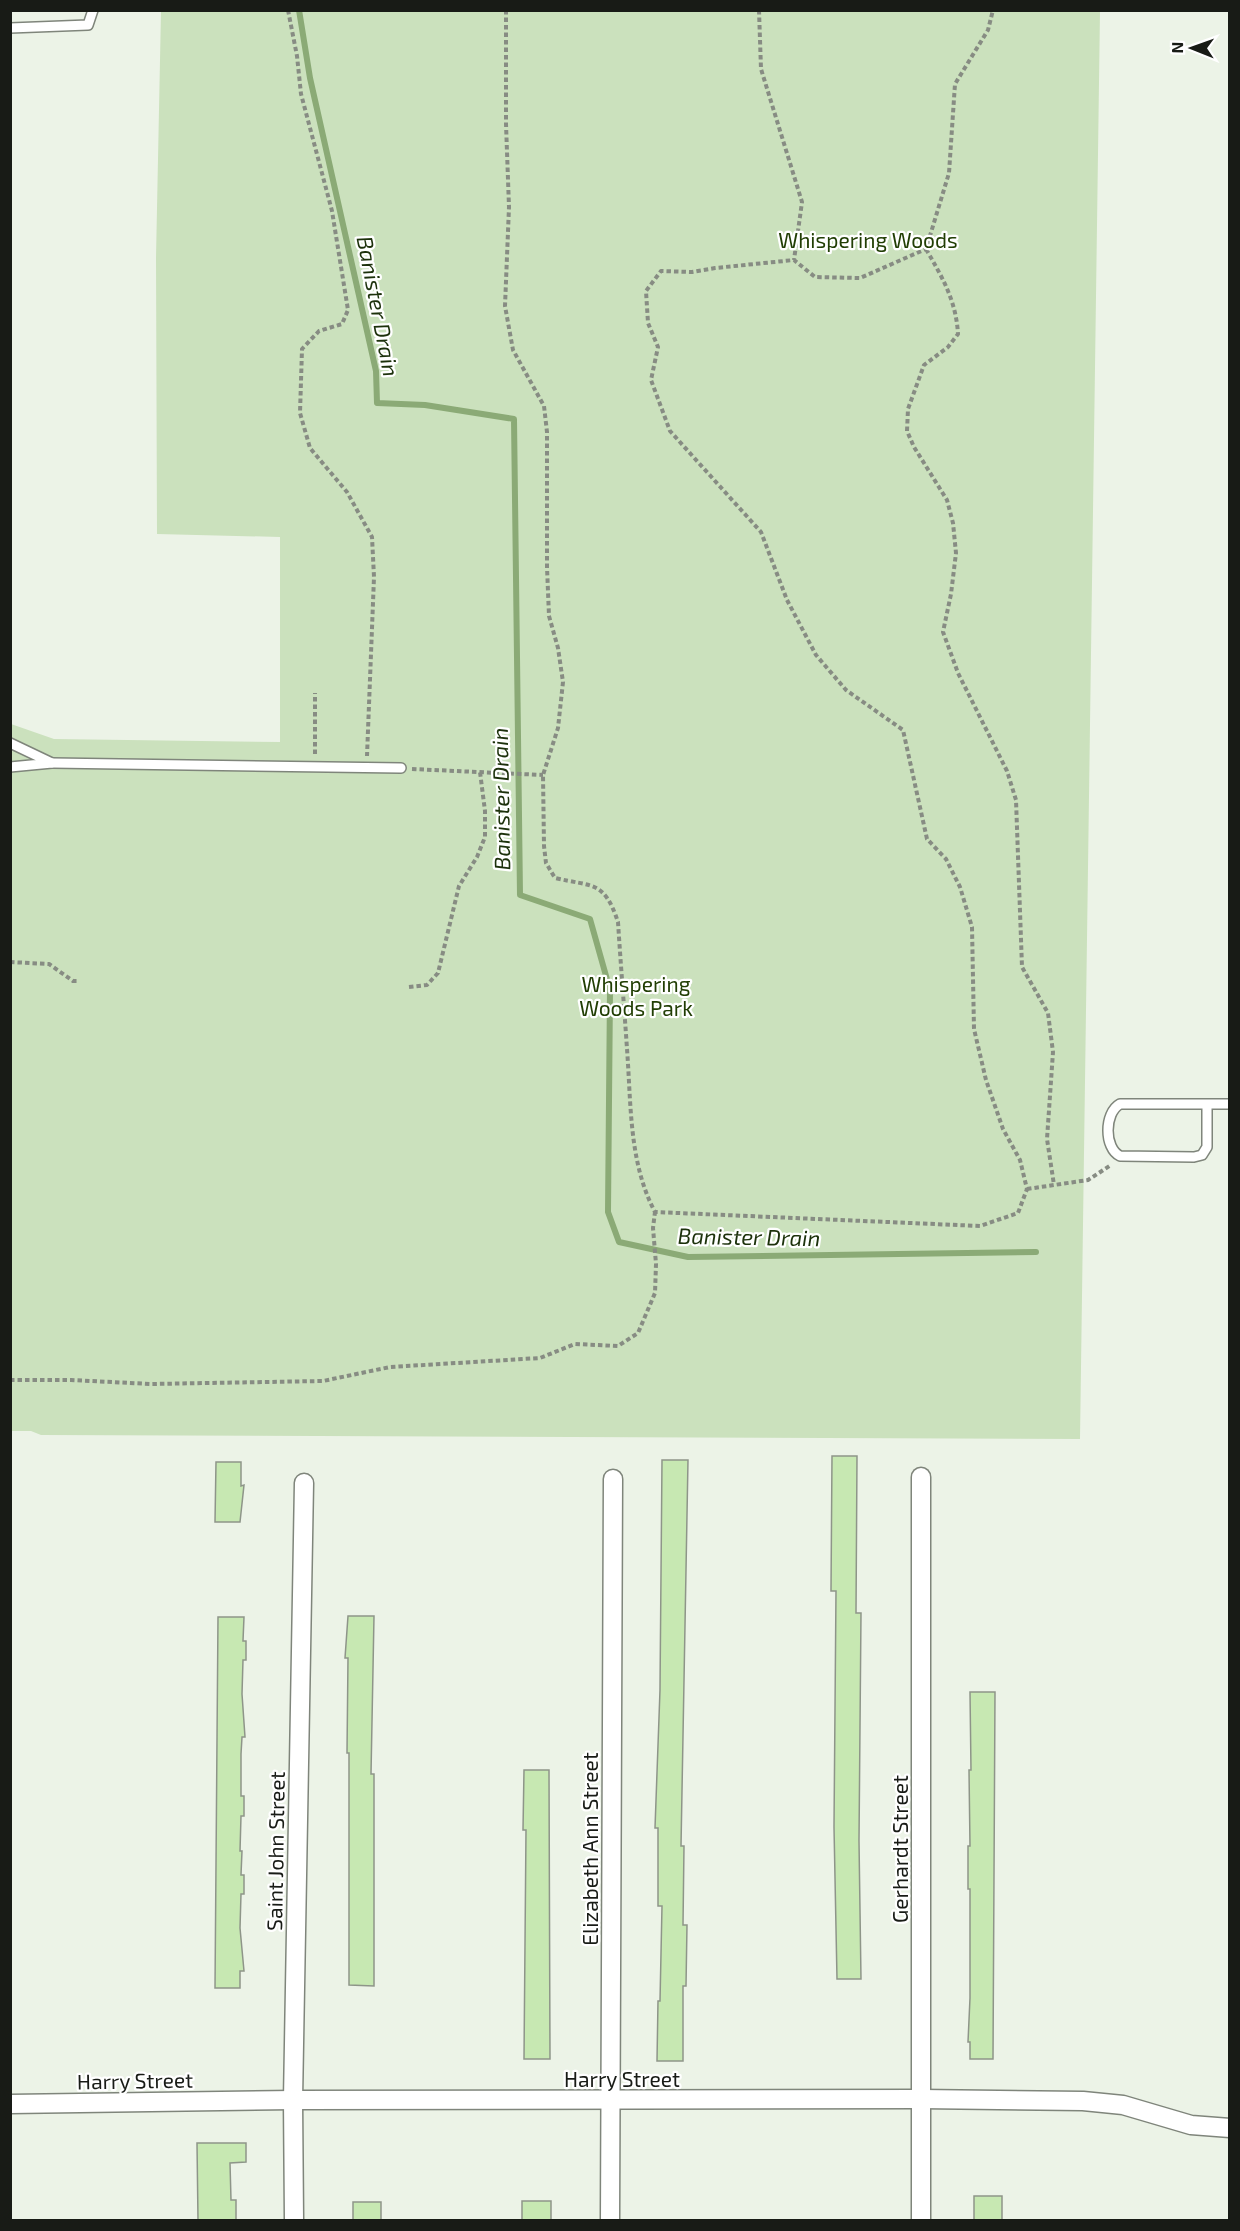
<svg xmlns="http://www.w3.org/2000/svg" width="1240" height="2231" font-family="'Exo 2',sans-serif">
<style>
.green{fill:#cbe1bd}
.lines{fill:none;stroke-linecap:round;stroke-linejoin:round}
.stream{stroke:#8baa76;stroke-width:6}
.building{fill:#c7e8b2;stroke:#8e9589;stroke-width:1.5}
.lane-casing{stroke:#7f857b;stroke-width:12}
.street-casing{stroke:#7f857b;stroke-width:21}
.path{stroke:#878c83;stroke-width:4;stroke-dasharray:4.5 3;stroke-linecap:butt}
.lane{stroke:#fff;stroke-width:9}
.street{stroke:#fff;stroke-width:18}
.labels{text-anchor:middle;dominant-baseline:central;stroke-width:4.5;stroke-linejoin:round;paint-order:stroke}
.park-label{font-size:21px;fill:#213e04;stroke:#fff}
.street-label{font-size:21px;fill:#181b16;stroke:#fff}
.water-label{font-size:22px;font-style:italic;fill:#1c310b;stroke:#fff}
</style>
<rect width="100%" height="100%" fill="#ecf3e7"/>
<polygon class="green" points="161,11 1100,11 1080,1439 41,1435 31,1431 11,1431 11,724 54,739 280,742 280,537 157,534 156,258"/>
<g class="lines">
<polyline class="stream" points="299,10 310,78 376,371 377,403 425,405 514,419 520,895 590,919 610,990 608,1212 619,1242 688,1257 1036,1252"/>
</g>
<g class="building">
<polygon points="832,1456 857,1456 856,1613 861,1613 859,1841 861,1979 837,1979 834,1827 836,1591 831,1591"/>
<polygon points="662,1460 688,1460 681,1846 684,1846 683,1925 687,1925 686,1986 683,1986 683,2061 657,2061 658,2001 660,2001 662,1906 658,1906 658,1828 655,1828 660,1690"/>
<polygon points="216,1462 241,1462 241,1486 244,1485 240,1522 215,1522"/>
<polygon points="348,1616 374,1616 371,1774 374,1774 374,1986 349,1985 349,1753 347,1753 348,1658 345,1658"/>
<polygon points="218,1617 244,1617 243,1641 246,1641 246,1660 243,1660 242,1694 245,1737 242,1737 241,1754 241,1796 244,1796 244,1816 241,1816 240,1851 242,1851 241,1875 244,1875 244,1894 241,1894 240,1928 244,1971 240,1971 240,1988 215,1988"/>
<polygon points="970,1692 995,1692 993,2059 970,2059 970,2042 968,2042 970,1998 970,1889 968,1889 968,1846 970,1846 969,1770 971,1770"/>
<polygon points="524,1770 549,1770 550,2059 524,2059 526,1830 523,1830"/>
<polygon points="197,2143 246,2143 246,2162 230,2163 231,2200 236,2200 236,2220 198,2220"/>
<rect x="974" y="2196" width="28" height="24"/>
<rect x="522" y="2201" width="29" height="19"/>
<rect x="353" y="2202" width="28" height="18"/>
</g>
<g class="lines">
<g class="lane-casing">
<g id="lane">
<polyline points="10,28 88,25 93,10"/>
<polyline points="10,743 52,763 10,767"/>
<polyline points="52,763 401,768"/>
<path d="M1207,1104V1147L1202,1155L1194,1157L1120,1156C1104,1148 1104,1113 1120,1104H1230"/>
</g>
</g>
<g class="street-casing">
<g id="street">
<polyline points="921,1477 921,2220"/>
<polyline points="10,2104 293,2100 921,2099 1083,2101 1123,2105 1191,2125 1230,2128"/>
<polyline points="294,2220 293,2100 304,1483"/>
<polyline points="610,2220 613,1479"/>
</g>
</g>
<g class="path">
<polyline points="288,10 297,56 301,94 332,211 348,310 342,324 319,331 302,349 300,413 310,448 347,492 372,537 374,577 367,756"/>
<path d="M506,10V124L509,207L505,306L513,350L544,406L547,432V567L549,616L558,648L563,682L558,728L543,775L544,846L546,863L555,878C593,887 604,880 618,922C621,969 625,1017 628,1064C631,1114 631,1167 655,1212L980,1226L1018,1213L1027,1189L1020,1160L1003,1129L986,1080L974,1029L972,927L960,887L946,859L927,839L903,730L846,690L816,655L787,600L761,532L670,431L651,380L658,347L648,323L646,291L661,271L692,272L715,268L794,260L815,277L860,278L926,249L949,173L955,84L988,30L993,10"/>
<polyline points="759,10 761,69 802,202 794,260"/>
<path d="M926,249C942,277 956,300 958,334L948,347L924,365L908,409L907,431L914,447L947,500L953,523L956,553L951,594L943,632L958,673L1007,771L1016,800L1022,967L1048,1013L1053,1052L1047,1139L1054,1185"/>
<polyline points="315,754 315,693"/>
<polyline points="412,769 543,775"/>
<polyline points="10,962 49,964 73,981 77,981"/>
<polyline points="409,987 427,985 438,973 459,886 477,857 485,837 485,811 480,772"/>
<polyline points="1027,1189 1088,1180 1111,1165"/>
<polyline points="10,1380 71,1380 151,1384 323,1381 390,1367 540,1358 575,1344 618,1346 638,1333 655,1293 656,1264 653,1228 655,1212"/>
</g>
<use href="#lane" class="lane"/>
<use href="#street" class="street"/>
</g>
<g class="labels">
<g class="park-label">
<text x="868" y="239">Whispering Woods</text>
<text x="636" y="983">Whispering<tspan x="636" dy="24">Woods Park</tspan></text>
</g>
<g class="street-label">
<text transform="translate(589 1849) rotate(-90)">Elizabeth Ann Street</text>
<text transform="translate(899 1849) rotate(-90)">Gerhardt Street</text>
<text transform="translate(275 1851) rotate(-89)">Saint John Street</text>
<text x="622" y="2078">Harry Street</text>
<text transform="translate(135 2080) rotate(-1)">Harry Street</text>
</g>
<g class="water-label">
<text transform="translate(379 306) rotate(79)">Banister Drain</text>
<text transform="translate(500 799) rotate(-91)">Banister Drain</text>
<text transform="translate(749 1236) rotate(1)">Banister Drain</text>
</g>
</g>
<rect width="1240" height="2231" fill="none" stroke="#181b16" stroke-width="24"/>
<g transform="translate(1192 48) rotate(271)" stroke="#ffffff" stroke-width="4.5" paint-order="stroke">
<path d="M0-4.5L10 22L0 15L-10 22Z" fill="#181b16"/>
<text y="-9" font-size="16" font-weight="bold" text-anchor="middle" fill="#181b16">N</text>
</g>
</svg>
